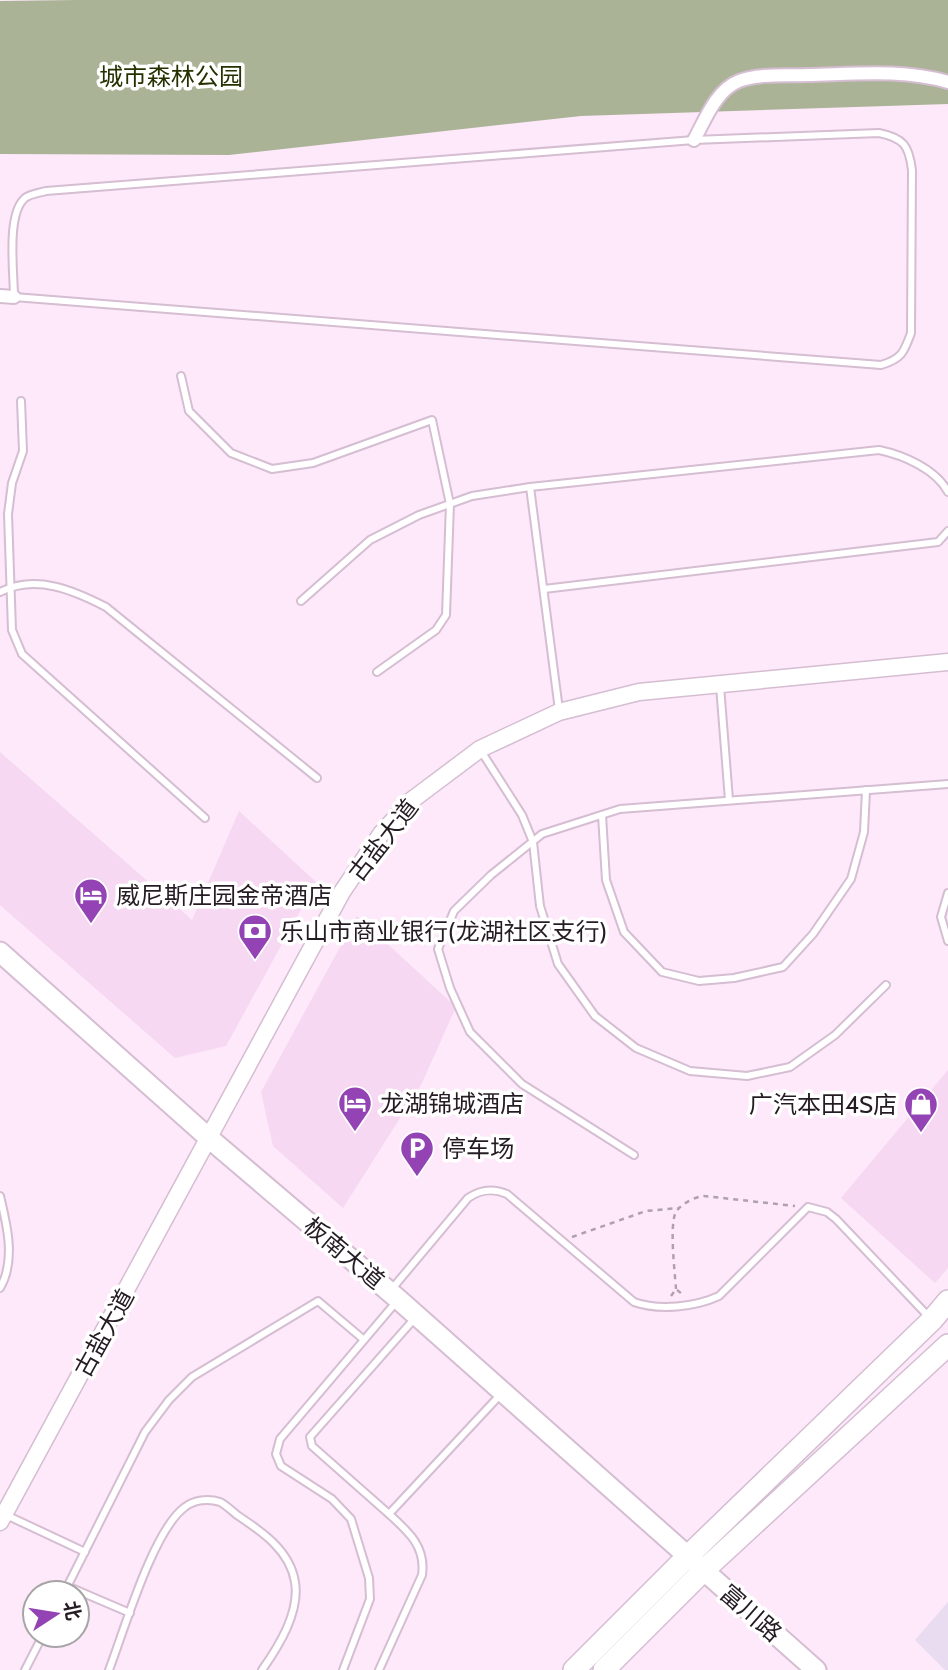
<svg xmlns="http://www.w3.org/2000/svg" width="948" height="1670" font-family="Cabin,'Noto Sans SC',sans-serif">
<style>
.built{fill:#f6d8f3}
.industrial{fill:#eadcf0}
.forest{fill:#aab396}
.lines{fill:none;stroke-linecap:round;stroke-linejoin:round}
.service-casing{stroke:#d5bdd2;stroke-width:10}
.minor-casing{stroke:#d5bdd2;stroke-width:16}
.tertiary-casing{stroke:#d5bdd2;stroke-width:19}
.secondary-casing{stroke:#d5bdd2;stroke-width:23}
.primary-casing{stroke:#d5bdd2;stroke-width:24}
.path{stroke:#b0a0ae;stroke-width:2.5;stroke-dasharray:5 5;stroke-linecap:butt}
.service{stroke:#fff;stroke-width:6}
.minor{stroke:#fff;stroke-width:12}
.tertiary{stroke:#fff;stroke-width:16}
.secondary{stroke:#fff;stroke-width:19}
.primary{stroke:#fff;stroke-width:21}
.labels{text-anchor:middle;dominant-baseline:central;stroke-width:7;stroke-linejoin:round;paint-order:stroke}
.park-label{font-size:24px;fill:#263000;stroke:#fff}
.street-label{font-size:24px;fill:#241b23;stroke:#fff}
.poi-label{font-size:24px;fill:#241b23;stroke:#fff;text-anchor:start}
</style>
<rect width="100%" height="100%" fill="#fde9fa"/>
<g class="built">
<polygon points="0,752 192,920 239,811 316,882 226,1046 175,1058 0,905"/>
<polygon points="357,916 456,1007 421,1085 343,1208 273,1146 261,1092"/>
<polygon points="948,1070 948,1268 935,1283 841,1198"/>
</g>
<polygon class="industrial" points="948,1602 948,1670 945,1670 915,1640"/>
<polygon class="forest" points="76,0 948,0 948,104 581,116 229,155 0,154 0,1"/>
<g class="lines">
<g class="service-casing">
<g id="service">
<path d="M879,133C904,138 909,146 912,170L911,333C904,352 902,359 881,365L14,297C14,273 6,214 25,198C30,194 39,193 46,191L694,140Z"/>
<polyline points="181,376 189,411 231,453 272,469 313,463 432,420 450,504 446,615 436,630 377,672"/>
<polyline points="21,401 23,451 12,483 8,514 12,630 22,654 205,818"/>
<polyline points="544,589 938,542 948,531"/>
<path d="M0,592C36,574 73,590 106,607L317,778"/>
<polyline points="301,601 370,540 419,515 472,496 530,487"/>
<polyline points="720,686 729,800"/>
<path d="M559,710L530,487L879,450C903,455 936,469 948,492"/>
<polyline points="481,751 522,815 533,842 540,906 558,964 595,1016 636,1048 690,1071 747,1076 790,1067 835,1035 886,985"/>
<polyline points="602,815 606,880 624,932 662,972 699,981 734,978 783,967 813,934 851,879 864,832 866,790"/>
<polyline points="948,893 941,917 948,941"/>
<polyline points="634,1155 522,1084 470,1032 450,988 438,949 454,911 491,875 542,834 620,809 948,784"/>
<path d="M0,1196C7,1225 16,1261 0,1288"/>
<path d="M391,1290L468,1198C481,1189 493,1188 507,1194L634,1302C659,1311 695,1307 719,1296L808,1207L827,1212L836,1219L928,1316"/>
<polyline points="4,1514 85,1552"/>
<polyline points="389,1514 312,1446 310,1437 415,1318"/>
<polyline points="67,1586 130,1613"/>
<polyline points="64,1593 145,1432 169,1400 192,1377 318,1301 363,1339"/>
<polyline points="25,1670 43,1635"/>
<path d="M109,1670C124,1631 153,1530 185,1507C194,1500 208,1498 220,1502C226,1505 232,1511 237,1515C261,1531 290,1550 295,1582C300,1612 279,1646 262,1670"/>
<polyline points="343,1670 370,1599 369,1578 351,1519 332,1499 281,1466 276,1454 280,1439 397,1301"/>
<path d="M379,1670L422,1575C426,1547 409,1532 389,1514L501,1394"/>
</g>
</g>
<g class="minor-casing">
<g id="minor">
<path d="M694,140C705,120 716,90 739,81C760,73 787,76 808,75C855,74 903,69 948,82"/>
<polyline points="0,296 14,297"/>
</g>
</g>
<g class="tertiary-casing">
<polyline id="tertiary" points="0,1522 342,892 381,834 412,800 480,749 559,712 639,692 948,662"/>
</g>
<g class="secondary-casing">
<polyline id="secondary" points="0,952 210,1139 398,1299 816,1670"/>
</g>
<g class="primary-casing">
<g id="primary">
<polyline points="574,1670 687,1557 932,1320 948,1301"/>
<polyline points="604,1670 703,1571 948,1345"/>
</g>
</g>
<g class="path">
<polyline points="572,1237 646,1211 679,1208"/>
<path d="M676,1289C675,1274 669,1224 676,1212C681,1204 694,1197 704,1196L795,1206"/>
<polyline points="671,1296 676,1289 683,1295"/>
</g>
<use href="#service" class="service"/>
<use href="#minor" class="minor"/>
<use href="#tertiary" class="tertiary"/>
<use href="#secondary" class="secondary"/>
<use href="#primary" class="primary"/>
</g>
<defs>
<g id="hotel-pin" transform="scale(1.75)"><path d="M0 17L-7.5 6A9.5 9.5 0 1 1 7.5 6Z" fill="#9343b3" stroke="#fff"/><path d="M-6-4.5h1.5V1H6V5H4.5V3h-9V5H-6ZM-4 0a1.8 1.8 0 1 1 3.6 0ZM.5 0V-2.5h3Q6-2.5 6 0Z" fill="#fff"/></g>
<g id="bank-pin" transform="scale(1.75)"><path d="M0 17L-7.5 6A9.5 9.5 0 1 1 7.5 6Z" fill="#9343b3" stroke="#fff"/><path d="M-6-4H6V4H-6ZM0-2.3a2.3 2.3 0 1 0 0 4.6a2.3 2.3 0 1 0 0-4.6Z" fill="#fff"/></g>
<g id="shop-pin" transform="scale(1.75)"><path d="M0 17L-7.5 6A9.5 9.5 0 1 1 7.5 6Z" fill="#9343b3" stroke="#fff"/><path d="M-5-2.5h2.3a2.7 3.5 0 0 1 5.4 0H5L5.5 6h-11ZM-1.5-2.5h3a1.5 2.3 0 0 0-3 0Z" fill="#fff"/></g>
<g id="parking-pin" transform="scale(1.75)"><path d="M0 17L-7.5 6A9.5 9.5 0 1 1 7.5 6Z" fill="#9343b3" stroke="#fff"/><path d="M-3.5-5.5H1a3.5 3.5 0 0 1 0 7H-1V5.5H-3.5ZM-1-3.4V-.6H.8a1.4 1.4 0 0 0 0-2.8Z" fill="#fff"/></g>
</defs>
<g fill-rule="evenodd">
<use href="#hotel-pin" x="91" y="895"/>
<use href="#bank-pin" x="255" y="931"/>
<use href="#hotel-pin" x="355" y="1103"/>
<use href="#shop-pin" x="921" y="1104"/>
<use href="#parking-pin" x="417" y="1148"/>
</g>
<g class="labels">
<g class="park-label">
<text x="171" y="76">城市森林公园</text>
</g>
<g class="street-label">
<text transform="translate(383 840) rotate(-52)">古盐大道</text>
<text transform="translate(344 1253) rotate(40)">板南大道</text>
<text transform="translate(104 1333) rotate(-61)">古盐大道</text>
<text transform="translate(751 1613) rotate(41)">富川路</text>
</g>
<g class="poi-label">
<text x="116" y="895">威尼斯庄园金帝酒店</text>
<text x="280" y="931">乐山市商业银行(龙湖社区支行)</text>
<text x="380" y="1103">龙湖锦城酒店</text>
<text x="897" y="1104" text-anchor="end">广汽本田4S店</text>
<text x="442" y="1148">停车场</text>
</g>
</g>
<g transform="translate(56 1614) rotate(78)"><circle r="33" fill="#ffffff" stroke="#a7a4a7" stroke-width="2"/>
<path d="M0-5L12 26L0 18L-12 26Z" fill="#9343b3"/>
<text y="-10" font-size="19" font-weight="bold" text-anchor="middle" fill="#241b23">北</text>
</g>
</svg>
